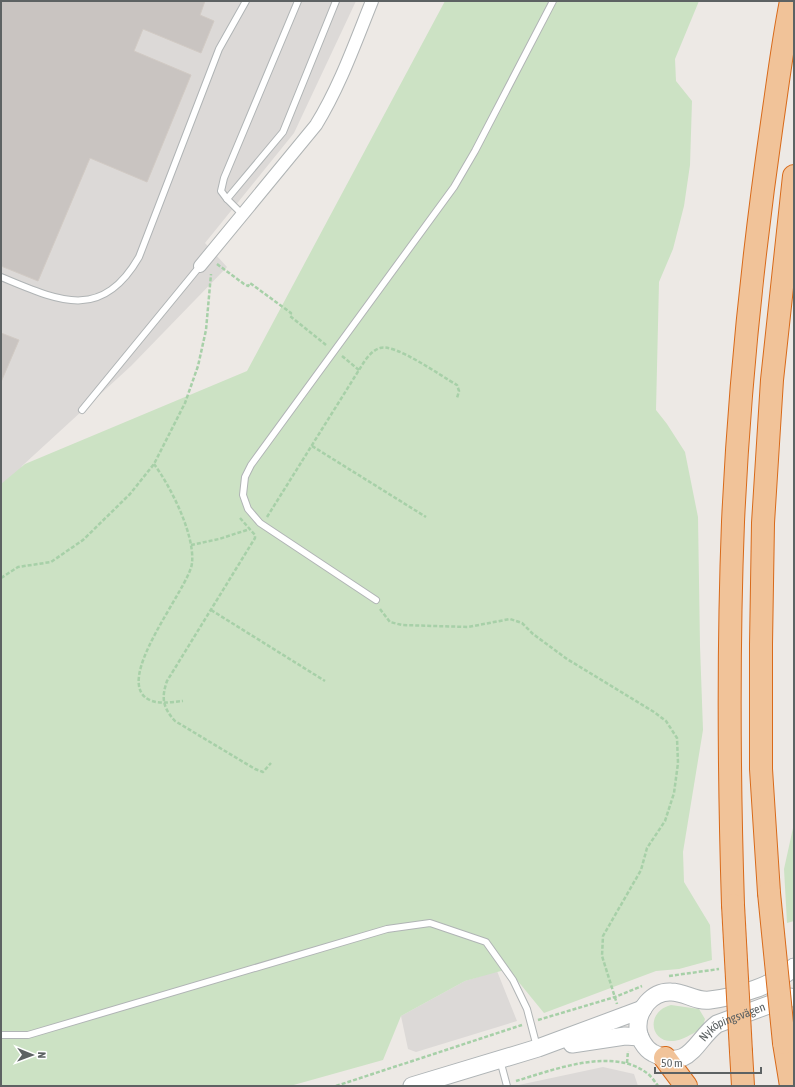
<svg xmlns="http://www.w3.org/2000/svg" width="795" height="1087" font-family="'Asap Condensed',sans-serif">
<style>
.industrial{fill:#dcd9d7}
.green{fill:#cce2c4}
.building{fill:#c9c4c1;stroke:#d1cac4}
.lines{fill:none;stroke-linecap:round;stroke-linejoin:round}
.lane-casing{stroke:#b0b4b5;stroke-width:8}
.street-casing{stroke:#b0b4b5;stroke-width:14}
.secondary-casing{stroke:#afb4b6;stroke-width:19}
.highway-casing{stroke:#d86a1a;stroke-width:24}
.path{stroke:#a7d0a8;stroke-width:2.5;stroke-dasharray:4 2;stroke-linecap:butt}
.lane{stroke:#fff;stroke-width:6}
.street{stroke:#fff;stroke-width:12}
.secondary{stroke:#fff;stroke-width:17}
.highway{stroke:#f1c399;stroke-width:22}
.highway-bridge-casing{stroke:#d86a1a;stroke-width:24;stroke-linecap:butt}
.highway-bridge{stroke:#f1c399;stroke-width:22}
.labels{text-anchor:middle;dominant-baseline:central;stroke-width:3;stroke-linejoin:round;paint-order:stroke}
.street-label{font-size:12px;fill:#5d6263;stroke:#fff}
</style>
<rect width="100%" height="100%" fill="#ede9e5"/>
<g class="industrial">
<polygon points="1,1 356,1 294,133 205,243 227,267 131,366 22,466 1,505"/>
<polygon points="497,971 517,1021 416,1052 408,1049 401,1016 465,981"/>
<polygon points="603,1067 634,1074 638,1086 514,1086"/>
</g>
<g class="green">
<polygon points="445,1 699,1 675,59 676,81 692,101 690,165 684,206 673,249 659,282 656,410 667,424 685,452 698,517 700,646 703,730 683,852 684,882 710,925 712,960 679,969 656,971 544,1013 508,969 465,981 401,1016 383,1060 290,1086 1,1086 1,484 25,464 247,371"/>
<polygon points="794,810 794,921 787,923 784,869 793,828"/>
<path d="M671,1005L699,1009L705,1019L703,1026C699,1030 695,1033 690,1035C653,1057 640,1013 671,1005Z"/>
</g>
<g class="building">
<polygon points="1,1 205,1 200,15 214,21 201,53 143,29 134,51 191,75 147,182 90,158 38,281 1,266"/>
<polygon points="1,333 19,340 1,382"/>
</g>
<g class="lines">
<g class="lane-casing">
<g id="lane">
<polyline points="227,199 221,191 224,178 298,1"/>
<polyline points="243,215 227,199 283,132 336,1"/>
<path d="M1,277C57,300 101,323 139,257L219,49L246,1"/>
<polyline points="82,410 200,266"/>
<polyline points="376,600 260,523 248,509 243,495 245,477 251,465 454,187 475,151 553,1"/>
<polyline points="1,1035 28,1035 387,929 430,923 486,942 513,980 527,1009 537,1047"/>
<polyline points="500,1060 507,1086"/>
</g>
</g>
<g class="street-casing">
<path id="street" d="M200,266L316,125C340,86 355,43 372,1"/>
</g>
<g class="secondary-casing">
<g id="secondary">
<path id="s1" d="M794,967C776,985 735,997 710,1000C696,1002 685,992 671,992C652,991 637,1010 638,1028C638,1037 645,1049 653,1053C690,1073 695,1040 717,1024L790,997L794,998"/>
<polyline points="572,1044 625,1036 640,1037"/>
<polyline points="412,1086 538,1048 643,1009"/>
</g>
</g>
<g class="highway-casing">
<g id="highway">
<polyline points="769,893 761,769 761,644 763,523 772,380 794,176"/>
<path d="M733,905C729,778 728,650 733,522C739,389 753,255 772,123C778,82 783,41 791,1"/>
<polyline points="784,1043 791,1086"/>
<polyline points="741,1052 743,1086"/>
<polyline points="665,1058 686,1086"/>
</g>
</g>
<g class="path">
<polyline points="217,264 244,284 248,286 250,283 291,313 290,316 326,345"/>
<polyline points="342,356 359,370"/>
<polyline points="312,446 426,517"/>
<path d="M154,464C171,487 195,535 192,563C190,588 107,685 152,701C161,704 173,702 183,701"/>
<path d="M267,517L359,370C364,362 370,351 380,348C395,343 441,376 457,385L459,391L457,398"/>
<path d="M240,518L255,535V538L167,681C161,698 163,708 175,721L255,769L263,772L271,763"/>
<polyline points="191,545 219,539 250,529"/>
<polyline points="1,578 18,567 51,562 83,540 130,494 154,464 185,403 198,366 206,330 211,274"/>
<polyline points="380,609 390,622 402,625 468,627 510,619 522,623 533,634 567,659 654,712 666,721 677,738 678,763 674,793 665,821 647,848 641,870 603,936 602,956 617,1004"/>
<polyline points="211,610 325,681"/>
<polyline points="669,976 719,969"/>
<polyline points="538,1020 615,997 642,986"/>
<polyline points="627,1063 628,1051"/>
<path d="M516,1081C553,1070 614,1046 648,1074C652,1077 655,1082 658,1086"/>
<polyline points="336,1086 522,1025"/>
</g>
<use href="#lane" class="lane"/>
<use href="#street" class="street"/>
<use href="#secondary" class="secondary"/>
<use href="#highway" class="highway"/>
<g class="highway-bridge-casing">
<g id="highway-bridge">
<polyline points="769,893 784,1043"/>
<polyline points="733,905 741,1052"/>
</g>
</g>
<use href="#highway-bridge" class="highway-bridge"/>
</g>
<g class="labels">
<g class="street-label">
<text stroke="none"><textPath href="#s1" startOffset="310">Nyköpingsvägen</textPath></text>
</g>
</g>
<rect width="795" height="1087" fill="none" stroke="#5d6263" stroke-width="4"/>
<g transform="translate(32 1055) rotate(91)" stroke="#ffffff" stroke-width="3" paint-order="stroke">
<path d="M0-3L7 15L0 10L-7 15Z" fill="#5d6263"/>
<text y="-6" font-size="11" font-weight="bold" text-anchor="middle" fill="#5d6263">N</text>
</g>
<path d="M655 1067v6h106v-6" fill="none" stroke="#5d6263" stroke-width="2"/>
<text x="661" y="1067" font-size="12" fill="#5d6263" stroke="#ffffff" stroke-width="3" paint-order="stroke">50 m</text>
</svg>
